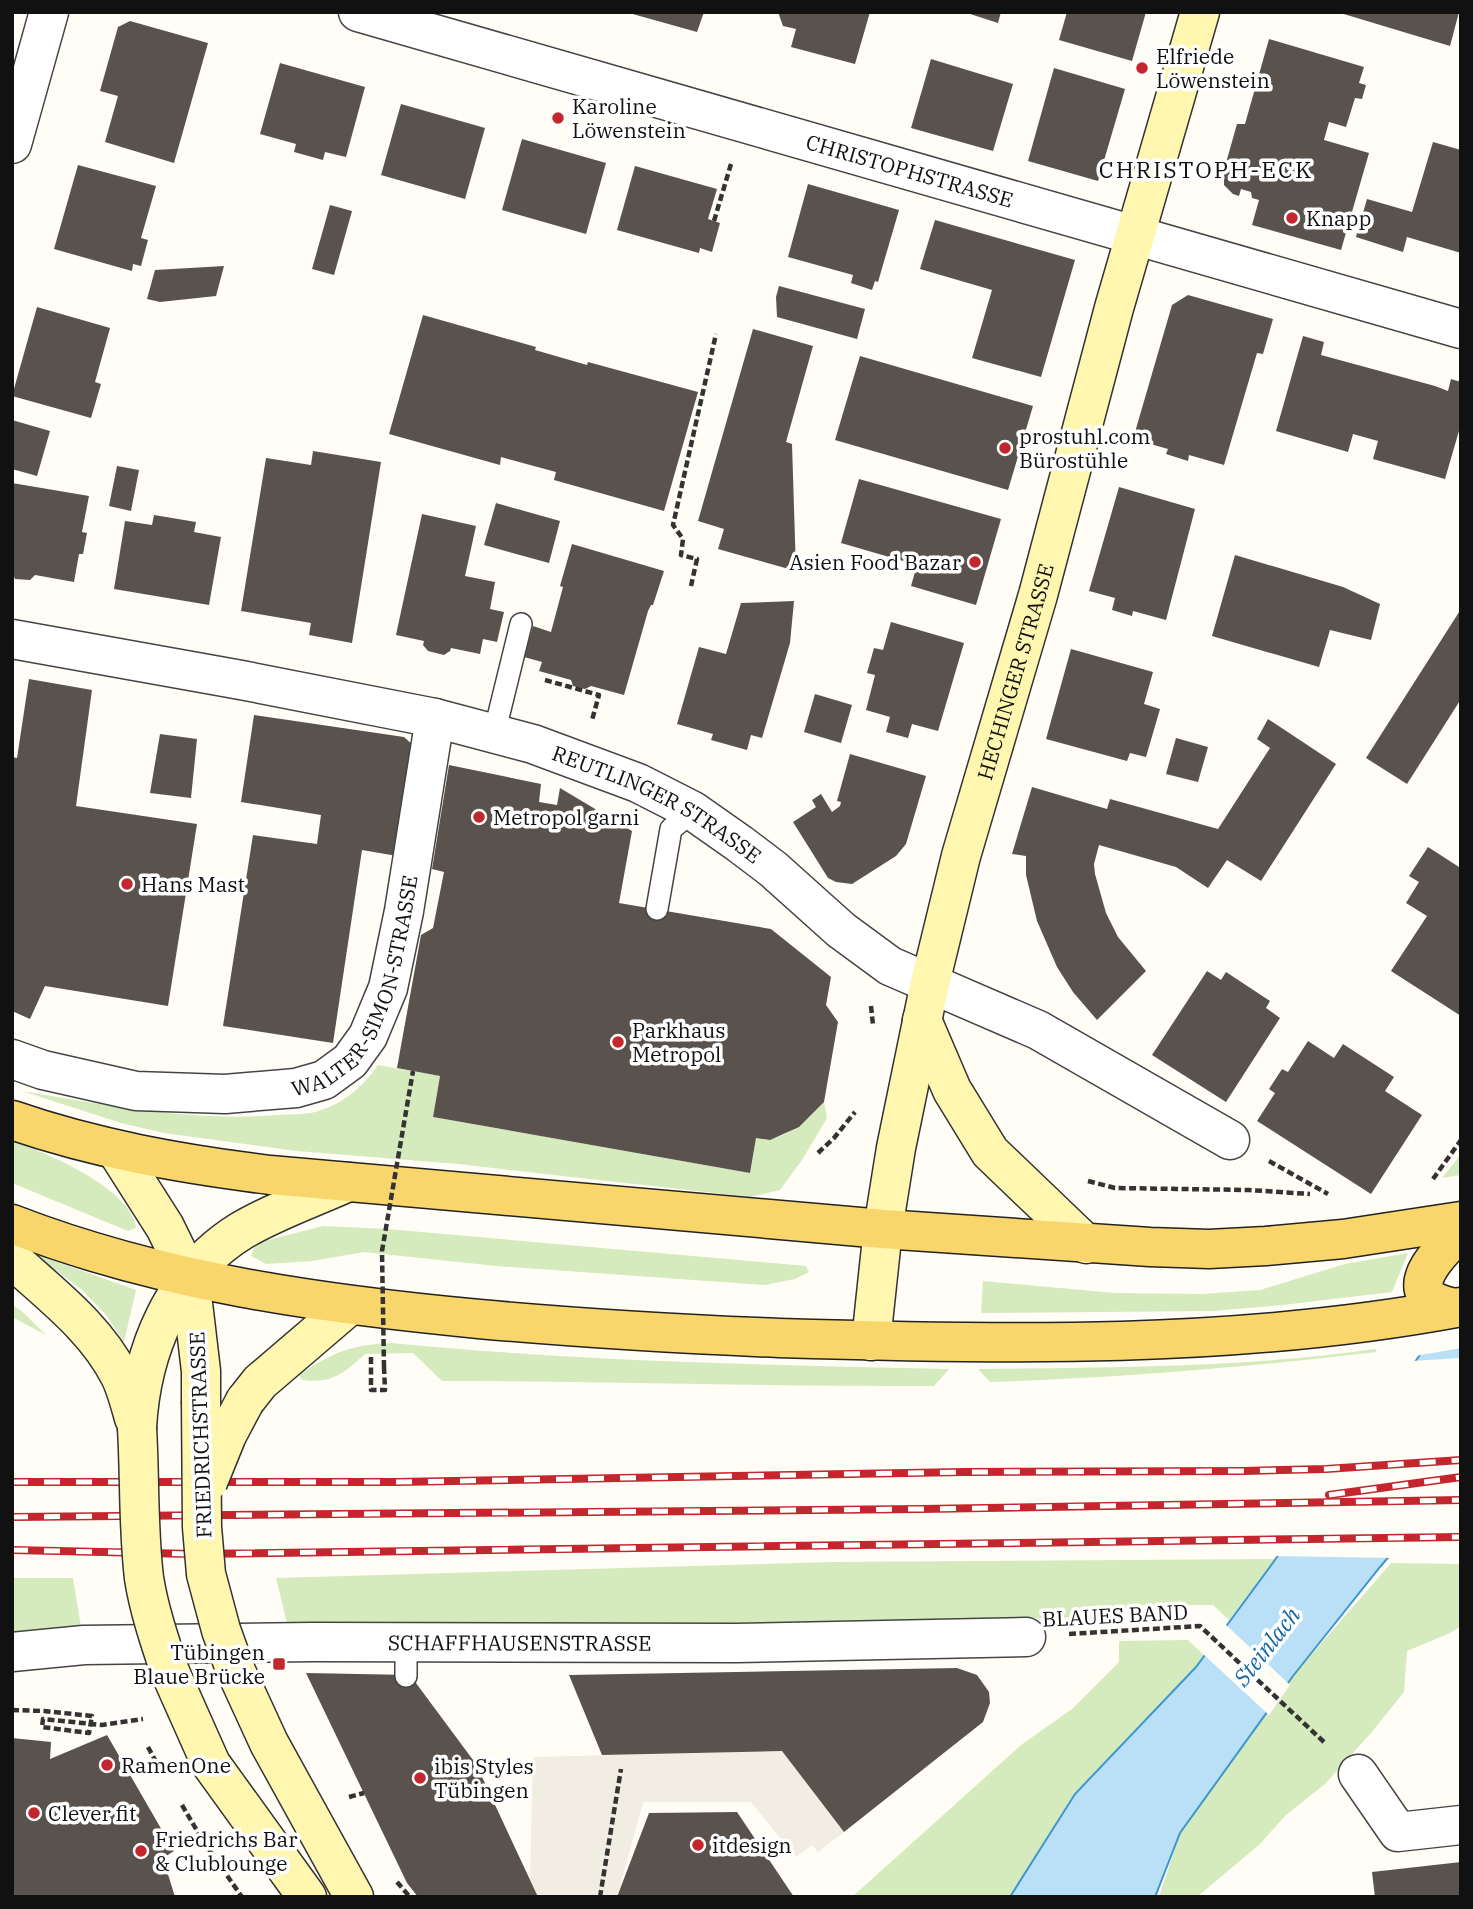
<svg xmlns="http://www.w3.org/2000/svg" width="1473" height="1909" font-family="'IBM Plex Serif',serif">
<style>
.green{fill:#d5ebbd}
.plaza{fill:#f1ede2}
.water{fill:#b9e0f7;stroke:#3f96cf;stroke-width:2}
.pier{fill:#fffdf5}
.building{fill:#5a524d}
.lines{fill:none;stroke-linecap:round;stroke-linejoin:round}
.lane-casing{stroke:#444;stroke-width:24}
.street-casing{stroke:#444;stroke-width:41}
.secondary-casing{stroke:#333;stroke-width:41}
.primary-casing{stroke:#222;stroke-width:41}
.path{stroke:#333;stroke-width:4.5;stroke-dasharray:7 3.5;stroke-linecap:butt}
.lane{stroke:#fff;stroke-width:21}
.street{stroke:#fff;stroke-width:38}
.secondary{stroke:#fff6b0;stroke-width:38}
.primary{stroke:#f9d66b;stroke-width:38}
.rail-casing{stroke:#c4262e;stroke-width:8}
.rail{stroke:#fff;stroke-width:5;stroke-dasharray:16;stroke-linecap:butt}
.secondary-bridge-casing{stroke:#333;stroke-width:41;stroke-linecap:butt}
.path-bridge{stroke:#333;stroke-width:4.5;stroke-dasharray:7 3.5;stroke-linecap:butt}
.secondary-bridge{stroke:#fff6b0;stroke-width:38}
.poi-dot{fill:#c4262e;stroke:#fff;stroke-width:2.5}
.labels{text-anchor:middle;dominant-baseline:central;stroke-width:7;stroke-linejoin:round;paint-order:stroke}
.poi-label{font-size:21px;fill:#111;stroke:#fff;text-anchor:start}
.street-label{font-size:21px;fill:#111;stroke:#fff}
.neighbourhood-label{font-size:23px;letter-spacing:2px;fill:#111;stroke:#fff}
.water-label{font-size:23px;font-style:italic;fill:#1768a6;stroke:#fff}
</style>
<rect width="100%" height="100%" fill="#fffdf5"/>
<g class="green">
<path d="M378,1065L440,1076L433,1117L750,1173L756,1138C785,1143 805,1121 824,1102L827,1118L802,1160L780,1190L750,1197L458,1164L297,1151L164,1133L121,1123L22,1091C106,1105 193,1122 278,1115C290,1114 304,1115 315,1112C342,1105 363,1087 378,1065Z"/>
<path d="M12,1141C47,1153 131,1188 136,1228L128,1231L12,1183Z"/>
<polygon points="1461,1154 1461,1175 1442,1178"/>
<polygon points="323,1226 387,1229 806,1266 809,1272 795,1279 765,1285 496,1266 364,1252 312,1261 266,1264 251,1256 256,1243"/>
<polygon points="1408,1253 1392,1292 1283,1305 1212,1311 981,1313 983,1281 1115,1293 1201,1294 1260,1290 1345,1264"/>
<polygon points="35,1254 136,1290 124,1342 106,1315 82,1290"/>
<polygon points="12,1304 25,1314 46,1335 12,1317"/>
<path d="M391,1343C576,1361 763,1365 949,1369L934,1386C770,1387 606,1381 442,1381L413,1353L365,1354C344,1373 332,1384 302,1380L299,1375C333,1352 351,1345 391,1343Z"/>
<path d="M1375,1349L1377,1352L1359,1354C1236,1368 1114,1378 990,1382L978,1369C1110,1367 1244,1368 1375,1349Z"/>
<polygon points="1275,1559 1229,1620 1213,1605 1144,1605 1087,1617 917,1622 843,1629 288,1627 276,1578 832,1562"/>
<polygon points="1391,1563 1461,1564 1461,1626 1450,1633 1407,1651 1404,1692 1371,1733 1325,1784 1286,1815 1260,1844 1197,1897 1159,1897 1180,1833 1293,1676"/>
<polygon points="12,1578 73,1578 84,1645 12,1652"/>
<polygon points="1188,1640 1205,1656 1074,1794 1010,1897 852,1897 1021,1745 1072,1709 1119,1662 1119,1641"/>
</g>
<polygon class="plaza" points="782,1751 844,1832 818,1852 812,1845 796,1857 751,1802 643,1802 617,1897 538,1897 530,1880 533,1757"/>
<polygon class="water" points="1461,1293 1461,1471 1380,1567 1293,1676 1180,1833 1155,1897 1010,1897 1075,1794 1196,1667 1272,1564 1417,1359"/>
<g class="pier">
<polygon points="1461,1290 1461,1348 1415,1356 1458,1291"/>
<polygon points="1461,1358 1461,1476 1392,1558 1273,1556 1412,1361"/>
<polygon points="1224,1623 1290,1685 1269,1715 1202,1653"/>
</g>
<g class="building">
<polygon points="704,12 697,32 629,13 629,12"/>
<polygon points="778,12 870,12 855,64 791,47 796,29 783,26"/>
<polygon points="964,12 1001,12 998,23"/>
<polygon points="1067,12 1146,12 1132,61 1059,40"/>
<polygon points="1337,12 1459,12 1450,46"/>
<polygon points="130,21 208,43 174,163 105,142 118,96 100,91 118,27"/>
<polygon points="1269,39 1364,67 1359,83 1366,85 1362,99 1355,98 1346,127 1329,122 1324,140 1369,153 1341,250 1252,225 1259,200 1252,198 1251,192 1241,189 1239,196 1233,194 1224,185 1224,170 1237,124 1245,124"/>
<polygon points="931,59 1013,84 993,151 911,128"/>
<polygon points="280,63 365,87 346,157 325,152 323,160 294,152 296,144 260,134"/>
<polygon points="1054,68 1125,89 1098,181 1028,161"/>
<polygon points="401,104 485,128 465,199 381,175"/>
<polygon points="522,139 606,163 586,234 502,210"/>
<polygon points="1433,142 1461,150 1461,253 1407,237 1403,252 1356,237 1367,199 1412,212"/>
<polygon points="78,165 156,186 141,238 148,240 141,266 133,264 132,271 54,249"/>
<polygon points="635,166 717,189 708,219 720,223 712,252 700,248 699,253 617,230"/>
<polygon points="808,184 899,210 878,282 875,281 872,290 851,283 853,275 788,257"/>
<polygon points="330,205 352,211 334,275 312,269"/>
<polygon points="935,220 1075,260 1041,377 972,358 992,290 920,269"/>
<polygon points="224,266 216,296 160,302 147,299 155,270"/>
<polygon points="779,286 865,309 857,339 777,317 776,297"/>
<polygon points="1188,295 1273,319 1263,354 1257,353 1224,465 1189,455 1188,461 1166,454 1168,449 1133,439 1172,305"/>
<polygon points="37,307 110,328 95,382 101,384 91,418 12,396"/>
<polygon points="423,315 536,347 535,350 587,365 588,362 698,392 664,511 554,480 556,472 501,457 500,465 389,434"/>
<polygon points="753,329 813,346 786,442 792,444 796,571 718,549 724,529 698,521"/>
<polygon points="1303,336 1324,342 1321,355 1435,386 1448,391 1451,379 1461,382 1461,424 1445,479 1373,459 1378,441 1353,434 1348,452 1276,431"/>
<polygon points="860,356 1033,406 1008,490 835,440"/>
<polygon points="12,420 50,431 37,476 12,469"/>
<polygon points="313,451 381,462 352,643 309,635 311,623 241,611 266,458 311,465"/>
<polygon points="117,466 139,470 131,511 109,506"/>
<polygon points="859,479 1001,519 976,605 911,586 917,565 841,543"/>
<polygon points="12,483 89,496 82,532 87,533 83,554 79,554 74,582 35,575 30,580 15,579 12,572"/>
<polygon points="1119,487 1195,509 1166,620 1133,611 1132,616 1112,610 1115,598 1089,591"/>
<polygon points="496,503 560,521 549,563 484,545"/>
<polygon points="422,514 476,526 465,576 495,582 490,609 504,612 497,642 483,639 480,654 451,648 450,651 444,655 428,651 423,645 424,641 396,635"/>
<polygon points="154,515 196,522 194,532 221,537 209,605 114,589 125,521 152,525"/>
<polygon points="572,544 664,571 653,605 651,605 648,611 624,695 591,686 585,689 573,686 571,680 539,671 542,662 524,657 533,626 551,632 563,587 560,586"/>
<polygon points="1235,555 1343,587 1380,604 1371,640 1330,630 1319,667 1212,636"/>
<polygon points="794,601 790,643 762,738 751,735 747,750 711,740 713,734 677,724 699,647 726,654 741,603"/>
<polygon points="1461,609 1461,699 1407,784 1366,758"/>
<polygon points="891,622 964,643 938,731 912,724 908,738 886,732 890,717 866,710 875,675 867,673 874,648 883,650"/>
<polygon points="1071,649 1153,672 1144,704 1160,709 1146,757 1130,753 1127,761 1046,739"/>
<polygon points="29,679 92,690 76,806 197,824 168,1006 45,986 30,1019 12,1011 12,757 17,758"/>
<polygon points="815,694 852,705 841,743 804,732"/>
<polygon points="254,715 404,737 414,746 397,856 362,850 333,1043 223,1026 253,835 317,844 321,815 241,802"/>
<polygon points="1268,719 1336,764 1261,881 1227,860 1208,888 1176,867 1099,845 1094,864 1095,874 1106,913 1118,937 1146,971 1097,1020 1073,992 1057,967 1037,921 1026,875 1026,856 1012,854 1032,787 1107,809 1110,799 1218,829 1270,748 1257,739"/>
<polygon points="160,734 197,739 191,798 150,793"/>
<polygon points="1176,738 1208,747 1198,782 1166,774"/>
<polygon points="850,754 926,776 906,844 896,856 852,884 836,882 828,878 793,822 816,807 812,800 821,794 832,812 840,806 841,802 837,801"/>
<polygon points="449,765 541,784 539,802 557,805 560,788 632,831 619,903 771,929 831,977 826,1005 838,1022 824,1102 799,1127 770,1140 756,1138 750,1173 433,1117 440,1076 397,1068 421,935 433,928 444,872 432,869"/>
<polygon points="1428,847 1459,867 1461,864 1461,1016 1391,971 1427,916 1406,903 1419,882 1409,876"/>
<polygon points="1207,971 1221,980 1226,972 1270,1001 1266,1008 1280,1018 1226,1102 1152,1055"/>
<polygon points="1308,1041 1334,1058 1343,1044 1394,1077 1385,1091 1422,1115 1371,1194 1257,1121 1275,1093 1269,1089 1282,1069 1288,1072"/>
<polygon points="957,1668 977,1675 989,1692 990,1703 983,1722 844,1832 782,1751 602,1755 569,1675"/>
<polygon points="306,1673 410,1675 476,1764 538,1897 418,1897 407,1883"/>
<polygon points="107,1735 174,1851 163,1858 175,1897 12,1897 12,1738 51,1742 50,1759"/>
<polygon points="737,1812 794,1897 617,1897 649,1813"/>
<polygon points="1461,1862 1461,1897 1375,1897 1372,1872"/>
</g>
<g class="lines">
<g class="lane-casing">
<g id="lane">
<polyline points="494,734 521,624"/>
<polyline points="657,909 671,829 693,811"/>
<polyline points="406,1676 406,1643"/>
</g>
</g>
<g class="street-casing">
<g id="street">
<path id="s1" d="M358,12L1461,329"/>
<polyline points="12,144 49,12"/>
<path id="s2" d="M12,639L241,680L435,718L533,744L638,783L693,811L740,844L773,869L841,930L890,966L1038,1030L1230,1140"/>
<path id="s3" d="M12,1059L43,1070L136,1091L225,1094L296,1088L324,1080L350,1061L368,1036L388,988L404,911L435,718"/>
<path id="s4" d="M12,1652L84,1645L313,1642L736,1643L1026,1637"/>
<polyline points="1358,1774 1398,1832 1461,1825"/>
</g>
</g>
<g class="secondary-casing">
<g id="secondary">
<polyline points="922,1020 952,1090 990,1152 1086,1244"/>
<polyline points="116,1150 165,1227 190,1278 201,1371 201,1401"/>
<path d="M12,1259C51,1295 95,1327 120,1376C126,1388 130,1404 134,1418"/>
<path id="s5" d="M871,1341L883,1229L896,1148L930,983L961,856L1038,595L1114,308L1200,12"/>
<polyline points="245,1401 260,1382 350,1305"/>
<path d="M137,1428C141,1351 173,1273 241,1231C274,1211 313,1198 348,1182"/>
<polyline points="235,1669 269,1743 354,1897"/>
<polyline points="170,1672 211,1764 307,1897"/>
</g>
</g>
<g class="primary-casing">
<g id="primary">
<path d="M12,1120C96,1149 182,1164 270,1175L883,1229L1150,1247L1209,1249L1266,1246L1343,1239L1461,1221"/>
<path d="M12,1224C162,1282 320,1304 479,1319C579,1328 679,1334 779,1338C1006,1345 1237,1349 1461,1307"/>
<path d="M1454,1308C1447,1306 1438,1304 1432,1300C1405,1282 1448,1244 1461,1231"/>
</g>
</g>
<g class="path">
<polyline points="714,221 731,164"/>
<polyline points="691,586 697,559 681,555 683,539 673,525 716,334"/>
<polyline points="545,680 599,695 592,720"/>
<polyline points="871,1006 873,1025"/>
<polyline points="818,1153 834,1138 855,1112"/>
<polyline points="1269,1161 1328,1194"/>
<polyline points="1433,1179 1461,1140"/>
<polyline points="1088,1181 1115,1188 1249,1190 1310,1194"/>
<polyline points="371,1357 371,1390 385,1390 384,1367"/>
<polyline points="1069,1634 1200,1626 1325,1743"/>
<polyline points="12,1710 44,1711 92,1716 89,1733 42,1727 43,1719 102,1725 143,1719"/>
<polyline points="148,1747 161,1771"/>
<polyline points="349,1797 364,1793"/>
<polyline points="182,1805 203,1841 242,1897"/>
<polyline points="397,1882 410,1897"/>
<polyline points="600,1897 621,1769"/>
</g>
<use href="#lane" class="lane"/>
<use href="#street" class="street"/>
<use href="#secondary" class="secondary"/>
<use href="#primary" class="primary"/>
<g class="rail-casing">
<g id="rail">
<polyline points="12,1482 397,1482 964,1472 1244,1471 1326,1469 1461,1460"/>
<polyline points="1329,1495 1461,1477"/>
<polyline points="12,1517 921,1509 1461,1500"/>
<polyline points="12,1550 193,1554 1461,1537"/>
</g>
</g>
<use href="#rail" class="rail"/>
<g class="secondary-bridge-casing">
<g id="secondary-bridge">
<polyline points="201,1401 202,1527 206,1574 221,1630 235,1669"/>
<path d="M137,1428C140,1478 138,1528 144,1578C149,1610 160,1642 170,1672"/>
<polyline points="208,1482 227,1435 245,1401"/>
</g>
</g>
<polyline class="path-bridge" points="384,1367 382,1251 413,1071"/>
<use href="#secondary-bridge" class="secondary-bridge"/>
</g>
<g class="poi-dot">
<circle cx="1142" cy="68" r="7"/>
<circle cx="558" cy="118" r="7"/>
<circle cx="1292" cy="218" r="7"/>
<circle cx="1005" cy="448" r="7"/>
<circle cx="975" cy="562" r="7"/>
<circle cx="479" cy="817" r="7"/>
<circle cx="127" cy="884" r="7"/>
<circle cx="618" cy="1042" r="7"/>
<rect x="272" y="1657" width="14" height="14" rx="3.5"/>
<circle cx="107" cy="1765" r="7"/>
<circle cx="420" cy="1778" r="7"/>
<circle cx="34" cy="1813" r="7"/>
<circle cx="698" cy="1845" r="7"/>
<circle cx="141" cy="1851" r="7"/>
</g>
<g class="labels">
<g class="poi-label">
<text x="1156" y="56">Elfriede<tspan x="1156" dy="24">Löwenstein</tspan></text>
<text x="572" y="106">Karoline<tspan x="572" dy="24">Löwenstein</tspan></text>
<text x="1306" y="218">Knapp</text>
<text x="1019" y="436">prostuhl.com<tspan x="1019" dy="24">Bürostühle</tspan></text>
<text x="961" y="562" text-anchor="end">Asien Food Bazar</text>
<text x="493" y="817">Metropol garni</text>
<text x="141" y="884">Hans Mast</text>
<text x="632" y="1030">Parkhaus<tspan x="632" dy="24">Metropol</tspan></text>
<text x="265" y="1652" text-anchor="end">Tübingen<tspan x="265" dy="24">Blaue Brücke</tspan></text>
<text x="121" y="1765">RamenOne</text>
<text x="434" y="1766">ibis Styles<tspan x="434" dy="24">Tübingen</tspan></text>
<text x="48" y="1813">Clever fit</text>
<text x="155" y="1839">Friedrichs Bar<tspan x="155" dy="24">&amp; Clublounge</tspan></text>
<text x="712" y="1845">itdesign</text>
</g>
<g class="street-label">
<text stroke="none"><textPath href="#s1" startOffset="574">CHRISTOPHSTRASSE</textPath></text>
<text stroke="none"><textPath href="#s5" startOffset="686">HECHINGER STRASSE</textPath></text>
<text stroke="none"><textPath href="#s2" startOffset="670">REUTLINGER STRASSE</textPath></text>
<text stroke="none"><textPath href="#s3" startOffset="416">WALTER-SIMON-STRASSE</textPath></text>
<text transform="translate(200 1435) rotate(-92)">FRIEDRICHSTRASSE</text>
<text transform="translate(1115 1615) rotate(-3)">BLAUES BAND</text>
<text stroke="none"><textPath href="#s4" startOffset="508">SCHAFFHAUSENSTRASSE</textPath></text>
</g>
<g class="neighbourhood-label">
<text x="1206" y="169">CHRISTOPH-ECK</text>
</g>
<g class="water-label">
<text transform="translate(1266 1646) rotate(-52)">Steinlach</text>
</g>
</g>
<rect width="1473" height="1909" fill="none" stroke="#111111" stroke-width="28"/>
</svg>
